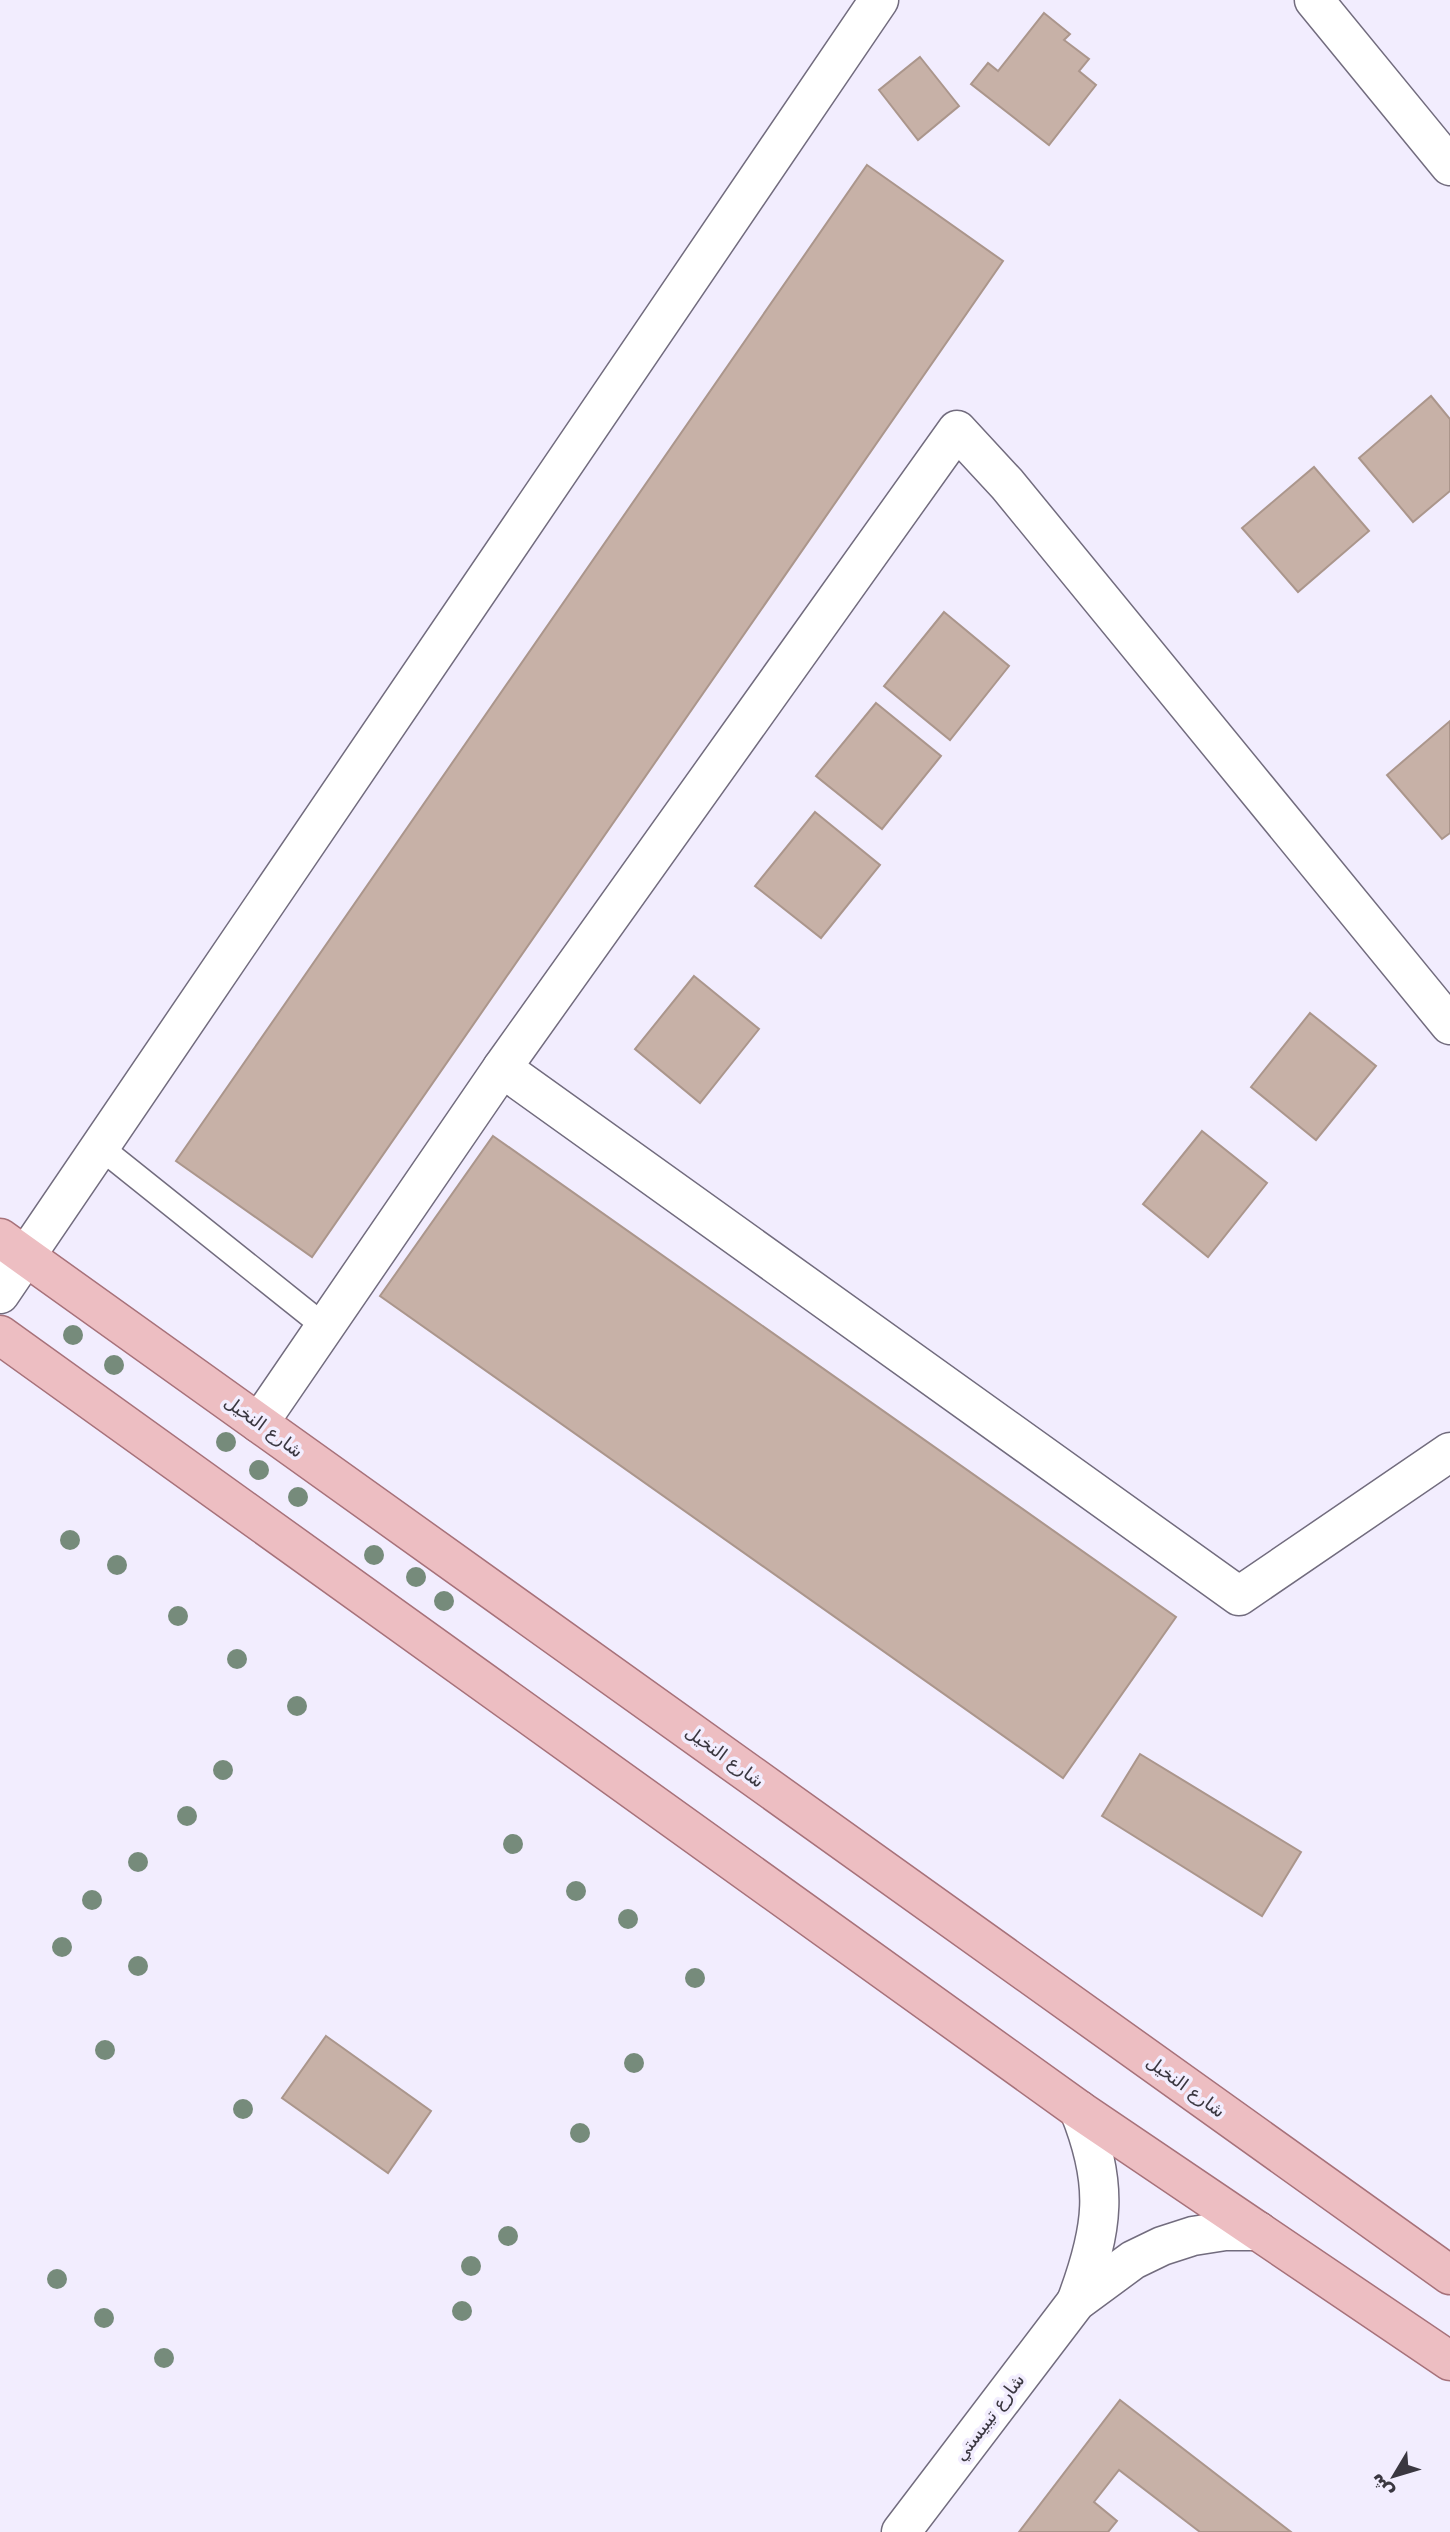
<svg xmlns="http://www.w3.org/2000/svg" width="1450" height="2532" font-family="'DejaVu Sans',Vazirmatn,sans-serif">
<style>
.building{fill:#c7b1a7;stroke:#ab968c;stroke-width:2}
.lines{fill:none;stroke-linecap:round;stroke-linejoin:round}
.service-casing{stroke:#726c7e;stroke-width:27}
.minor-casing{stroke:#726c7e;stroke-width:41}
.tertiary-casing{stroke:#726c7e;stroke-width:41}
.secondary-casing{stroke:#726c7e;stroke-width:41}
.primary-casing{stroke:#a7727a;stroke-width:41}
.service{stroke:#fff;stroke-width:24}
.minor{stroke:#fff;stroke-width:38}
.tertiary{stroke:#fff;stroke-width:38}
.secondary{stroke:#fff;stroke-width:38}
.primary{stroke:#edbec2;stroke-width:38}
.tree{fill:#768b7b}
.labels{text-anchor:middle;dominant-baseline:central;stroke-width:7;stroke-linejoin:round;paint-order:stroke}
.street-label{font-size:18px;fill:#3a3740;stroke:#f2edfe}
</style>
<rect width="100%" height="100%" fill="#f2edfe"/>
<g class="building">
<polygon points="1044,13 1070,34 1064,40 1089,59 1079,71 1096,85 1049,145 971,84 988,63 998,71"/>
<polygon points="920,57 959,106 918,140 879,90"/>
<polygon points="867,165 1003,261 312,1257 176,1161"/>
<polygon points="1431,396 1450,419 1450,491 1413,522 1359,458"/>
<polygon points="1314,467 1369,531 1298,592 1242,528"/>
<polygon points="944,612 1009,666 950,740 884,686"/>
<polygon points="876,703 941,756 882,829 816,776"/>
<polygon points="1450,721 1450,833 1442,839 1387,775"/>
<polygon points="815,812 880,865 821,938 755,886"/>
<polygon points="694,976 759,1029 700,1103 635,1049"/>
<polygon points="1310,1013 1376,1066 1316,1140 1251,1087"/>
<polygon points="1202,1131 1267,1183 1208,1257 1143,1204"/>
<polygon points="493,1136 1176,1617 1063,1778 380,1296"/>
<polygon points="1140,1754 1301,1852 1262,1916 1102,1816"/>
<polygon points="326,2036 431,2111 388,2173 282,2098"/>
<polygon points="1120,2400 1291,2532 1200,2532 1119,2470 1094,2502 1117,2521 1108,2532 1019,2532"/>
</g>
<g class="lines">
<g class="service-casing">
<polyline id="service" points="100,1147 325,1327"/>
</g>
<g class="minor-casing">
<g id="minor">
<polyline points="502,1068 957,430 1007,484 1450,1025"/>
<polyline points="259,1423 502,1068 1239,1596 1450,1452"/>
</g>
</g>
<g class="tertiary-casing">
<g id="tertiary">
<polyline points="1314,0 1450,166"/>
<polyline points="0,1294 879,0"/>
</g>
</g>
<g class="secondary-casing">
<g id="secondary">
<path d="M1076,2302C1104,2228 1109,2184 1079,2110"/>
<polyline points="901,2532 1076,2302 1133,2260 1162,2246 1193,2236 1225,2231 1258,2231"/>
</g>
</g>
<g class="primary-casing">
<g id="primary">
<polyline points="0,1238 1450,2275"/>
<polyline points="0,1335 1079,2110 1450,2361"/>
</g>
</g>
<use href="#service" class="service"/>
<use href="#minor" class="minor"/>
<use href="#tertiary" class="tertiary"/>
<use href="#secondary" class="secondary"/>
<use href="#primary" class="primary"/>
</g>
<g class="tree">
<circle cx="73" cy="1335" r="10"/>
<circle cx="114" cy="1365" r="10"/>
<circle cx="226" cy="1442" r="10"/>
<circle cx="259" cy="1470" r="10"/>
<circle cx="298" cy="1497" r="10"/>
<circle cx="70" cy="1540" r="10"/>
<circle cx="374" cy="1555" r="10"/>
<circle cx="117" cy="1565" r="10"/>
<circle cx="416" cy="1577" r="10"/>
<circle cx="444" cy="1601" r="10"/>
<circle cx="178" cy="1616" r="10"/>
<circle cx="237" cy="1659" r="10"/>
<circle cx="297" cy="1706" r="10"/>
<circle cx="223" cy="1770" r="10"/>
<circle cx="187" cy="1816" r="10"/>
<circle cx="513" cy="1844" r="10"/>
<circle cx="138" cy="1862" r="10"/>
<circle cx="576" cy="1891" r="10"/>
<circle cx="92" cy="1900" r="10"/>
<circle cx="628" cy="1919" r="10"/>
<circle cx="62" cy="1947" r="10"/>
<circle cx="138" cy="1966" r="10"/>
<circle cx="695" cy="1978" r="10"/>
<circle cx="105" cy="2050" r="10"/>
<circle cx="634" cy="2063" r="10"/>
<circle cx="243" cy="2109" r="10"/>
<circle cx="580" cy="2133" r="10"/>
<circle cx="508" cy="2236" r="10"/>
<circle cx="471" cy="2266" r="10"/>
<circle cx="57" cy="2279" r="10"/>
<circle cx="462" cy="2311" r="10"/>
<circle cx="104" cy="2318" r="10"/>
<circle cx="164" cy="2358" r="10"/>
</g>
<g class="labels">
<g class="street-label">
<text transform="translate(264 1426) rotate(36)">شارع النخيل</text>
<text transform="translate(725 1756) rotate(36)">شارع النخيل</text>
<text transform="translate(1186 2086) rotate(36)">شارع النخيل</text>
<text transform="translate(989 2417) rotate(-53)">شارع تيبيستي</text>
</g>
</g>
<g transform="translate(1394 2476) rotate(232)" stroke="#f2edfe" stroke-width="5" paint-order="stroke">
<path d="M0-5L12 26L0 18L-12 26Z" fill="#3a3740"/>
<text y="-10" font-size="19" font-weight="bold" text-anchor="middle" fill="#3a3740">ش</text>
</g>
</svg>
